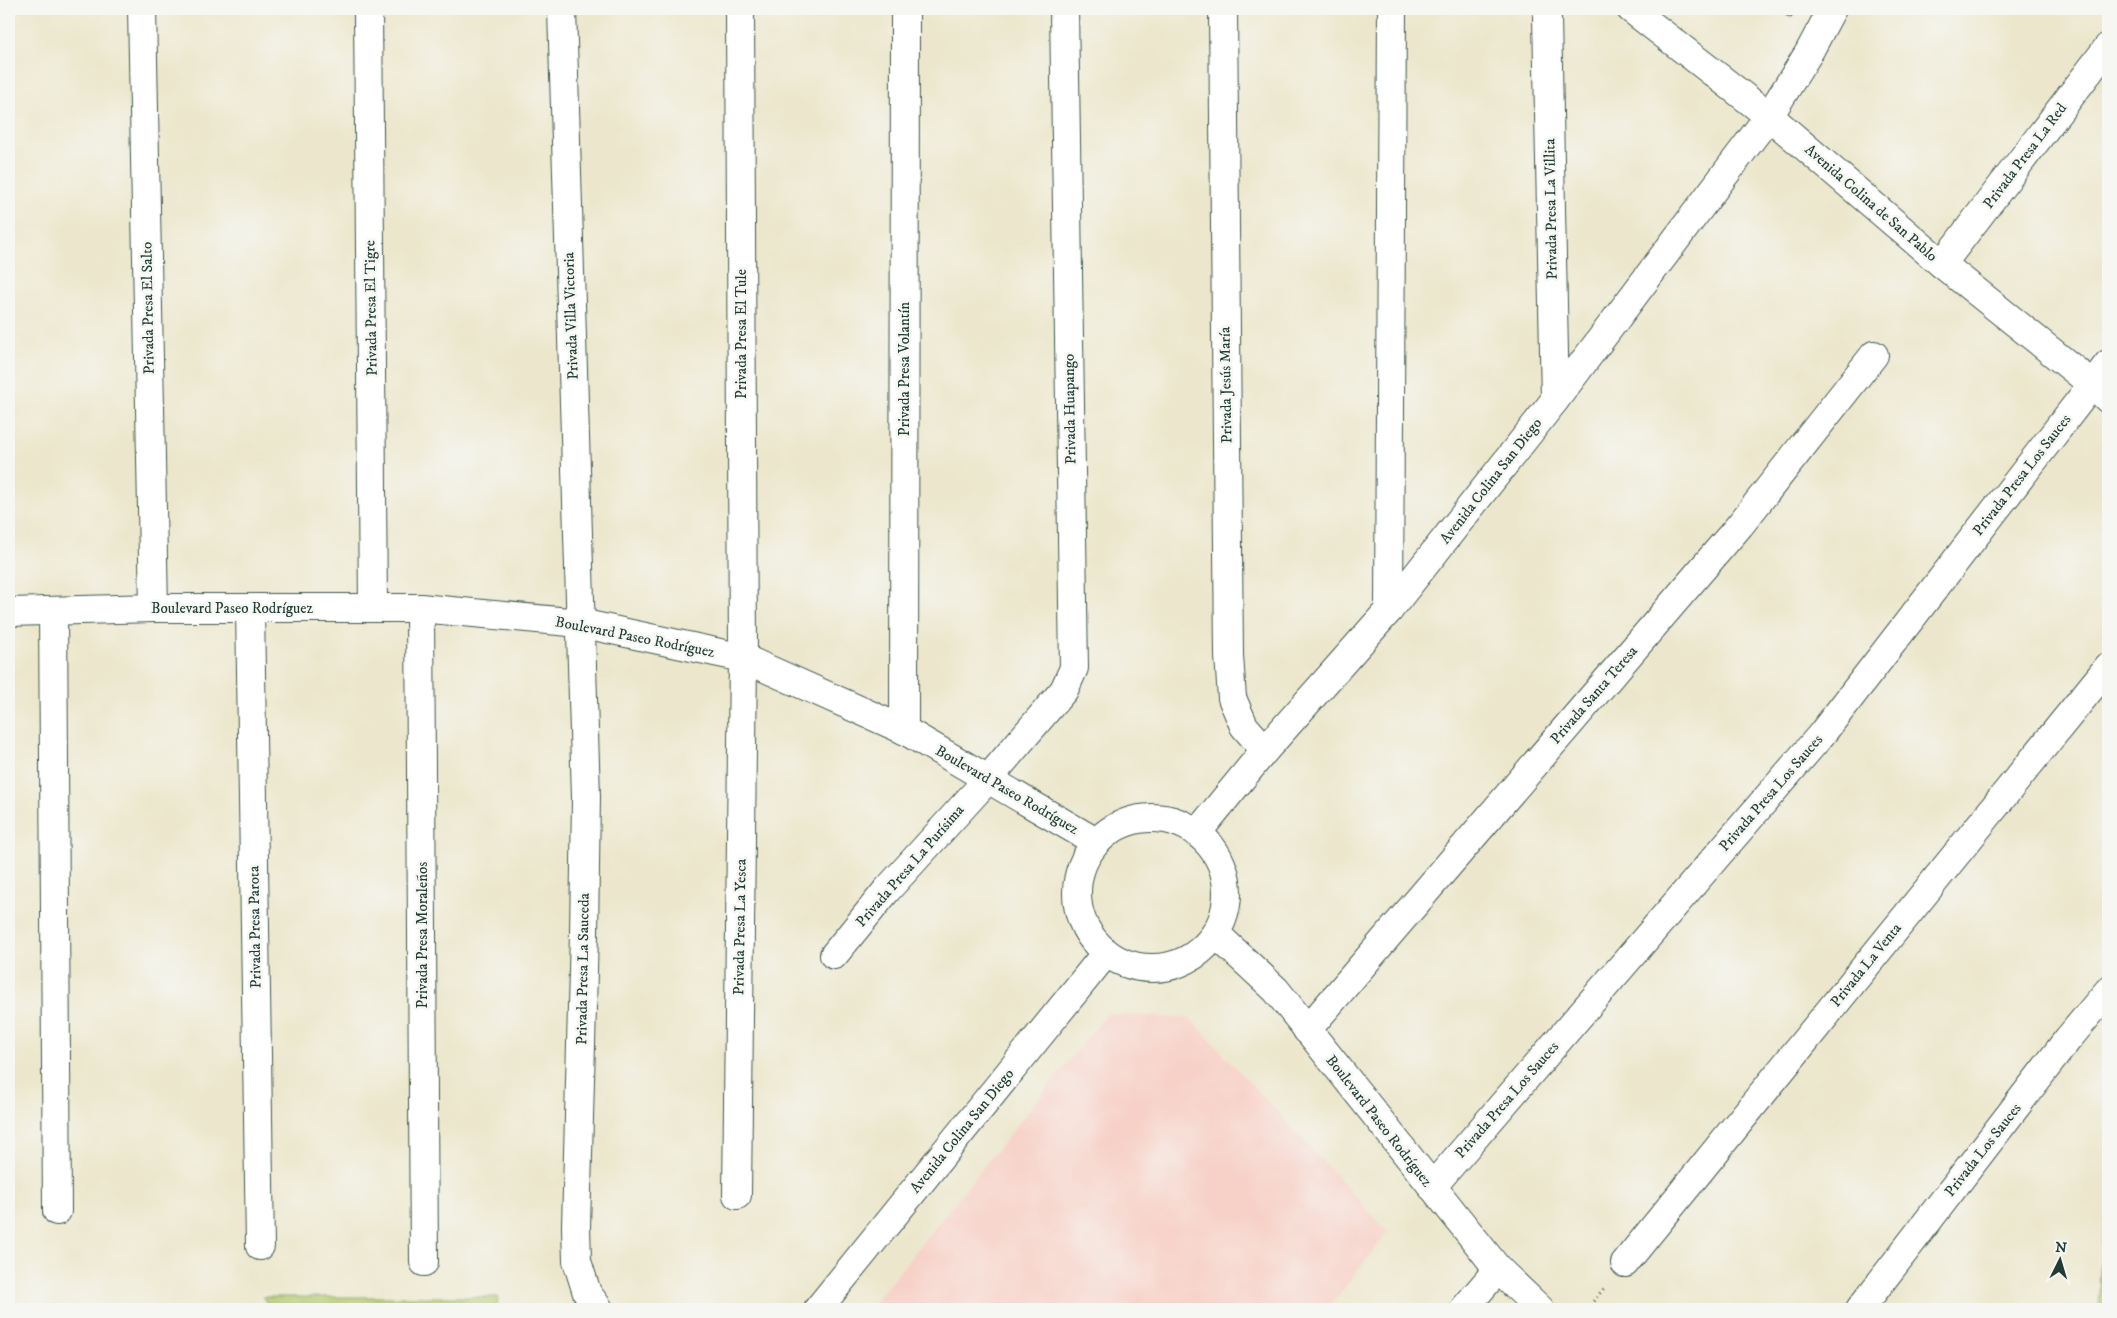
<svg xmlns="http://www.w3.org/2000/svg" width="2117" height="1318" font-family="'IM FELL DW Pica',serif">
<style>
.built{fill:#f7d1c8}
.green{fill:#b1c569;stroke:#68814e}
.building{fill:#e39b81}
.lines{fill:none;stroke-linecap:round;stroke-linejoin:round}
.minor-casing{stroke:#3e564b;stroke-width:30}
.path{stroke:#3e564b;stroke-width:3;stroke-dasharray:1 4;stroke-linecap:butt}
.minor{stroke:#fff;stroke-width:28}
.labels{text-anchor:middle;dominant-baseline:central;stroke-width:5;stroke-linejoin:round;paint-order:stroke}
.street-label{font-size:15px;fill:#1f3d34;stroke:#f6f6f2}
</style>
<rect width="100%" height="100%" fill="#f6f6f2"/>
<filter id="ink" filterUnits="userSpaceOnUse"><feTurbulence type="fractalNoise" baseFrequency=".02" numOctaves="2"/><feDisplacementMap in="SourceGraphic" scale="10" xChannelSelector="R" yChannelSelector="G"/><feConvolveMatrix kernelMatrix="1 2 1 2 8 2 1 2 1" color-interpolation-filters="sRGB"/></filter>
<filter id="wash" filterUnits="userSpaceOnUse"><feTurbulence type="fractalNoise" baseFrequency=".0096" numOctaves="4" result="noise"/><feDisplacementMap in="SourceGraphic" scale="20" xChannelSelector="R" yChannelSelector="G"/><feGaussianBlur stdDeviation="1.12" result="paint"/><feColorMatrix in="noise" values="0 0 0 0 0 0 0 0 0 0 0 0 0 0 0 0 0 1.4 0 .05"/><feComposite in="paint" operator="in"/></filter>
<g filter="url(#wash)">
<rect width="100%" height="100%" fill="#ece7cc"/>
<polygon class="built" points="1107,1014 1190,1018 1388,1232 1328,1309 869,1309"/>
<g class="green">
<polygon points="2108,1209 2108,1309 2098,1309 2102,1241"/>
<polygon points="263,1297 498,1297 497,1309 270,1309"/>
</g>
<g id="blocks">
<polygon class="building" points="1782,9 1797,9 1791,18 1780,12"/>
</g>
</g>
<g filter="url(#ink)">
<use href="#blocks" fill-opacity="0" stroke="#3e564b" stroke-width="1"/>
<g class="lines">
<g class="minor-casing">
<g id="minor">
<polyline points="142,9 154,608"/>
<polyline points="368,9 373,608"/>
<polyline points="562,9 586,797 584,934 576,1227 577,1261 587,1293 599,1309"/>
<polyline points="1223,9 1229,656 1232,698 1244,726 1265,750"/>
<polyline points="1631,9 1769,116 1942,264 2092,384 2108,399"/>
<polyline points="1547,18 1555,400"/>
<polyline points="1942,264 2108,47"/>
<polyline points="250,608 260,1246"/>
<polyline points="420,608 424,1262"/>
<polyline points="1389,610 1392,9"/>
<polyline points="53,611 57,1211"/>
<polyline points="9,612 154,608 420,608 580,623 743,658 904,730 1096,842"/>
<polyline points="904,730 905,9"/>
<circle cx="1152" cy="893" r="75"/>
<polyline points="1197,833 1265,750 1389,610 1555,400 1769,116 1808,54 1832,9"/>
<polyline points="1216,934 1276,990 1498,1269 1540,1309"/>
<polyline points="834,955 887,890 988,779 1064,690 1074,668 1064,9"/>
<polyline points="1307,1030 1740,525 1874,355"/>
<polyline points="1432,1187 1821,735 2108,364"/>
<polyline points="737,1195 743,658 740,9"/>
<polyline points="1625,1263 2108,667"/>
<polyline points="818,1309 1106,953"/>
<polyline points="1464,1309 1498,1269"/>
<polyline points="1860,1309 2068,1039 2108,991"/>
</g>
</g>
<polyline class="path" points="1587,1309 1605,1287"/>
<use href="#minor" class="minor"/>
</g>
</g>
<g class="labels">
<g class="street-label">
<text transform="translate(2025 156) rotate(-53)">Privada Presa La Red</text>
<text transform="translate(1871 203) rotate(41)">Avenida Colina de San Pablo</text>
<text transform="translate(1551 209) rotate(-91)">Privada Presa La Villita</text>
<text transform="translate(148 308) rotate(-91)">Privada Presa El Salto</text>
<text transform="translate(371 308) rotate(-91)">Privada Presa El Tigre</text>
<text transform="translate(571 316) rotate(-92)">Privada Villa Victoria</text>
<text transform="translate(741 334) rotate(-90)">Privada Presa El Tule</text>
<text transform="translate(904 369) rotate(-90)">Privada Presa Volantín</text>
<text transform="translate(1226 385) rotate(-91)">Privada Jesús María</text>
<text transform="translate(1070 409) rotate(-91)">Privada Huapango</text>
<text transform="translate(2022 475) rotate(-52)">Privada Presa Los Sauces</text>
<text transform="translate(1491 481) rotate(-52)">Avenida Colina San Diego</text>
<text x="232" y="608">Boulevard Paseo Rodríguez</text>
<text transform="translate(635 637) rotate(11)">Boulevard Paseo Rodríguez</text>
<text transform="translate(1594 695) rotate(-49)">Privada Santa Teresa</text>
<text transform="translate(1007 790) rotate(30)">Boulevard Paseo Rodríguez</text>
<text transform="translate(1771 793) rotate(-49)">Privada Presa Los Sauces</text>
<text transform="translate(910 866) rotate(-49)">Privada Presa La Purísima</text>
<text transform="translate(255 927) rotate(-91)">Privada Presa Parota</text>
<text transform="translate(740 927) rotate(-89)">Privada Presa La Yesca</text>
<text transform="translate(422 935) rotate(-90)">Privada Presa Moraleños</text>
<text transform="translate(1866 965) rotate(-51)">Privada La Venta</text>
<text transform="translate(583 969) rotate(-89)">Privada Presa La Sauceda</text>
<text transform="translate(1507 1100) rotate(-49)">Privada Presa Los Sauces</text>
<text transform="translate(1379 1121) rotate(52)">Boulevard Paseo Rodríguez</text>
<text transform="translate(962 1131) rotate(-51)">Avenida Colina San Diego</text>
<text transform="translate(1983 1150) rotate(-52)">Privada Los Sauces</text>
</g>
</g>
<rect width="2117" height="1318" fill="none" stroke="#f6f6f2" stroke-width="30"/>
<g transform="translate(2060 1260) rotate(5)" stroke="#f6f6f2" stroke-width="4" paint-order="stroke">
<path d="M0-4L9 19L0 12L-9 19Z" fill="#1f3d34"/>
<text y="-8" font-size="14" font-weight="bold" text-anchor="middle" fill="#1f3d34">N</text>
</g>
</svg>
